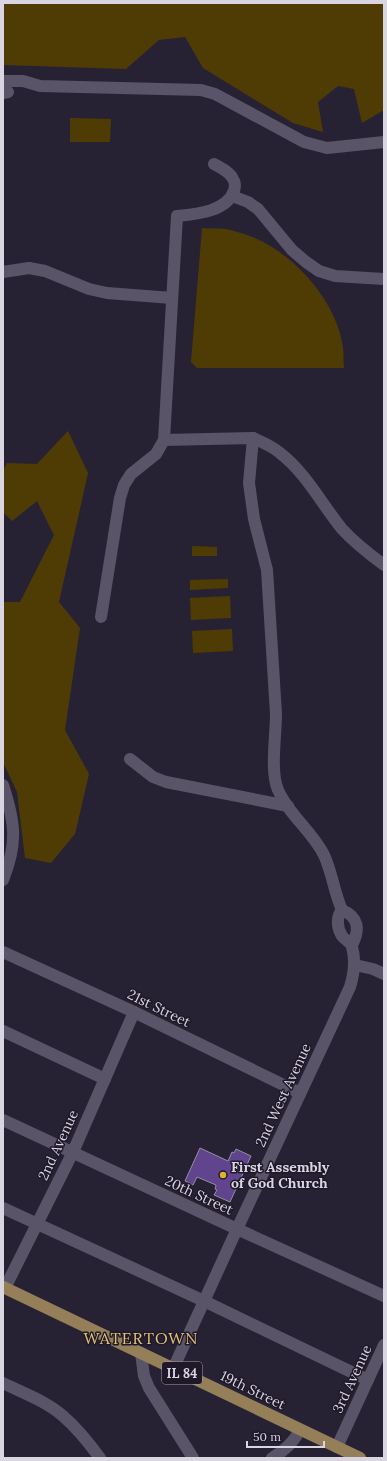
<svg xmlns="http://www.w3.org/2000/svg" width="387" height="1461" font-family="Lora,serif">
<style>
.green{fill:#4f3c05}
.building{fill:#60458e;stroke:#948da3}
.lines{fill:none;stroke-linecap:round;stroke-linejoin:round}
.minor{stroke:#5a5468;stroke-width:12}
.major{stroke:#947f59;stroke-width:12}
.poi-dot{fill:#dfb034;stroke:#1e1829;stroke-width:1.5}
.labels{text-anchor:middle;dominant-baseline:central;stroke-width:3;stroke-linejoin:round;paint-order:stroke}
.shield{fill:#1e1829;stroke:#a19caa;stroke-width:1}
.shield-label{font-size:13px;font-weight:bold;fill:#d9d5e1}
.street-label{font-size:14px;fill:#d9d5e1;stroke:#1e1829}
.poi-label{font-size:14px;font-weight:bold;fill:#d9d5e1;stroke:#1e1829;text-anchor:start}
.quarter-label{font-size:16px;letter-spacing:1px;fill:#e3c379;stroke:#1e1829}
</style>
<rect width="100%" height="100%" fill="#272233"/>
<g class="green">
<polygon points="3,3 384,3 384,110 362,123 354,89 338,86 318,102 323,132 293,123 203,68 185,37 159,40 126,69 3,65"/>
<polygon points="70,118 111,119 110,142 70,142"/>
<path d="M202,228C209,229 218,228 226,229C239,232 255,237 267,244C302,264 337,305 343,347C344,354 343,361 344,368H197L191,362Z"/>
<polygon points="68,431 88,473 59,602 80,628 65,730 89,774 75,834 51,863 25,858 17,792 3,762 3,602 20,602 54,535 37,501 12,521 3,512 3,471 7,463 37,464"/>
<polygon points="192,546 217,547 217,556 192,556"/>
<polygon points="228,579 228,588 190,590 190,580"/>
<polygon points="230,596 231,618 191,620 190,598"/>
<polygon points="232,629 233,651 193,653 192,631"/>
</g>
<polygon class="building" points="200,1148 228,1161 232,1152 234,1153 236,1149 251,1156 230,1202 214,1195 217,1190 215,1189 216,1185 197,1177 193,1185 185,1181"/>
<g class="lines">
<g class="minor">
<polyline points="3,81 23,81 40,86 201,90 215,94 304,142 327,148 384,142"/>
<polyline points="3,93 8,92"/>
<path d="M214,164C221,168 230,172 233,179C236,183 235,187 234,191C226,212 196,214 177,216L164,440L253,438C262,442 272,446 280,453C306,473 321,503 342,529C354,542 369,554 384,565"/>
<polyline points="232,196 248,202 258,209 292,250 306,262 319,271 335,276 384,279"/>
<polyline points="3,272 29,268 45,271 89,289 107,293 172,298"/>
<path d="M253,438L249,483L254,519L267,570L276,714C276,736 270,771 278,790C289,815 312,831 324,855C332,872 334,892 342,910"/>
<polyline points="101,617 120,498 124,485 131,474 156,454 164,440"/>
<polyline points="130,759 153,777 166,782 288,806"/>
<path d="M3,785C15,822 18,843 3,880"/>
<polyline points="3,952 134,1012 300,1093"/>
<polyline points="355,965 373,969 384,974"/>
<polyline points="3,1031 105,1079"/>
<polyline points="3,1120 237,1229 384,1296"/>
<polyline points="3,1208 204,1301 368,1380"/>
<polyline points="5,1288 73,1152 134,1012"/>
<polyline points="141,1353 144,1376 149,1388 193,1458"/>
<path d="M173,1369L237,1229L350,987C354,974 356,961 352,947C351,942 345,940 342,936C337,928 336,917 342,910C359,917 360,930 352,945"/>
<path d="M3,1383C23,1393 46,1401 63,1416C77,1428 89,1443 100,1458"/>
<polyline points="337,1447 384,1345"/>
<path d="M272,1458C285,1450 293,1443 300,1430"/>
</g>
<polyline class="major" points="3,1287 360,1458"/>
</g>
<circle class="poi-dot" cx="223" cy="1175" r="4"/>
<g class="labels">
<rect class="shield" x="162" y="1362" width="40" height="22" rx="3"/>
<g class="shield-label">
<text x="182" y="1373">IL 84</text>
</g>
<g class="street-label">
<text transform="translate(159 1008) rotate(26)">21st Street</text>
<text transform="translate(283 1095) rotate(-65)">2nd West Avenue</text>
<text transform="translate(58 1145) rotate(-65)">2nd Avenue</text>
<text transform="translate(199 1195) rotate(25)">20th Street</text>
<text transform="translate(352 1379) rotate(-65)">3rd Avenue</text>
<text transform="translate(253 1390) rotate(26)">19th Street</text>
</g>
<g class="poi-label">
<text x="231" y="1167">First Assembly<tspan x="231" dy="16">of God Church</tspan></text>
</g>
<g class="quarter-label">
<text x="141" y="1338">WATERTOWN</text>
</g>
</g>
<rect width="387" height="1461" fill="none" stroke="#d9d5e1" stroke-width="8"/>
<path d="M247 1441v6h77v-6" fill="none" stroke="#d9d5e1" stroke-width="2"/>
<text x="253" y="1441" font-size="12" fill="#d9d5e1" stroke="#1e1829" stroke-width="3" paint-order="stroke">50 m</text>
</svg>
